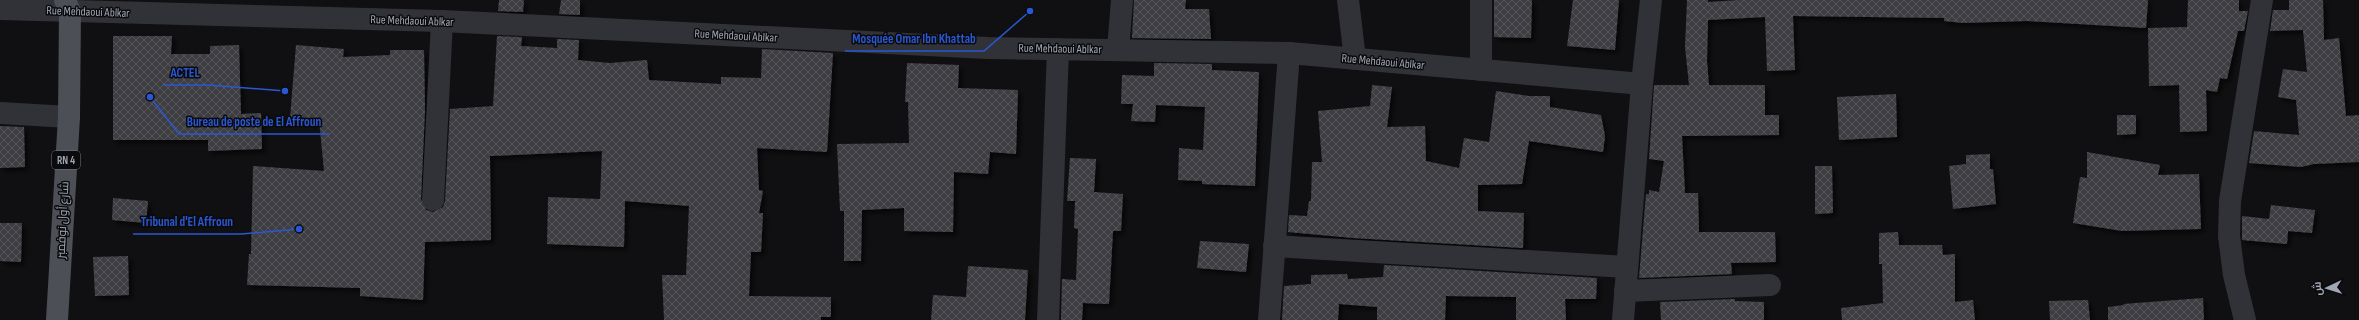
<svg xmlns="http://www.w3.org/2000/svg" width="2359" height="320" font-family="'Sofia Sans Condensed',Cairo,sans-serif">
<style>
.building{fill:url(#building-cross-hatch);filter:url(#shadow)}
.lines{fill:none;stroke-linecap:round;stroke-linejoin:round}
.minor{stroke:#313237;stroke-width:22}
.major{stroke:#4d4f56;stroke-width:22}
.labels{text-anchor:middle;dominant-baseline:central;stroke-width:3;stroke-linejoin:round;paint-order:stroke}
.shield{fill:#0b0b0d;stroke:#737882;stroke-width:1}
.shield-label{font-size:11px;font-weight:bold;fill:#a0a7b4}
.street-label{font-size:12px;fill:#a0a7b4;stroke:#0b0b0d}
.leader{fill:none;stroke:#2a57d4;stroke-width:1.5}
.callout-dot{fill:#2a57d4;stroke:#0b0b0d;stroke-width:1.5}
.callout-label{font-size:13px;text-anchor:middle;font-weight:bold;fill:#2a57d4;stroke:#0b0b0d;stroke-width:3;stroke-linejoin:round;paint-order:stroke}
</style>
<defs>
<pattern id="building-cross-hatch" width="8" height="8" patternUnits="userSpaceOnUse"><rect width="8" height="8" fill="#3c3d42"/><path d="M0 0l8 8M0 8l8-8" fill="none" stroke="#55565b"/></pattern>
<filter id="shadow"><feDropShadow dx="3.5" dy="3.5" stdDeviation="2" flood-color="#0009"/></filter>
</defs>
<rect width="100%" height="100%" fill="#101012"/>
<g class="building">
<polygon points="499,0 524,0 523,12 498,11"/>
<polygon points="561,0 580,0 580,15 559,14"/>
<polygon points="1134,0 1186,0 1185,9 1209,9 1211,39 1132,38"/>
<polygon points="1494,0 1532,0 1531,38 1494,37"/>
<polygon points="1573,0 1619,0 1615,50 1567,46"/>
<polygon points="1687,0 1708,0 1708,2 1739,0 2148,0 2146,28 2027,21 1963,23 1944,21 1944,18 1793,16 1795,70 1767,71 1765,17 1708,20 1707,61 1709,85 1765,85 1765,115 1779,115 1779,135 1682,136 1685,193 1698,193 1699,232 1775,232 1776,262 1731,263 1732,274 1639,278 1646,194 1649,194 1649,190 1659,192 1664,161 1649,159 1654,85 1689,85 1685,47"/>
<polygon points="2188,0 2239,0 2239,11 2248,11 2244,31 2238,31 2227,79 2220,78 2217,92 2206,90 2207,131 2180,132 2179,85 2149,86 2148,28 2187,27"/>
<polygon points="2289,0 2323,0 2324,40 2339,38 2346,116 2359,115 2359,162 2314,164 2301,167 2249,163 2254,131 2299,135 2296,100 2278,97 2283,69 2307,72 2303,30 2270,31 2273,10 2289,10"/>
<polygon points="113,36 172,36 171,54 210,54 210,46 239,45 241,114 261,113 262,149 208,151 208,140 113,140"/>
<polygon points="497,36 522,37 521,46 557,48 557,39 579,40 578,60 610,63 647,60 649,80 721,84 721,77 761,78 762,49 833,53 827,152 757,148 759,190 763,191 759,213 763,213 761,252 751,252 749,296 831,297 831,317 821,317 821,320 664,320 662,275 686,275 689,206 625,201 624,247 547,244 548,197 600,199 602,151 490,156 491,240 425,242 423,300 360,296 360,288 247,285 249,254 251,254 253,166 324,171 319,120 290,118 296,45 344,49 343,57 390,55 390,50 424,50 425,110 421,199 426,210 433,212 443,207 445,201 450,109 493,106"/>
<polygon points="907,63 959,65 958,88 1018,90 1016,154 990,152 988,174 954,172 953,232 904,231 904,208 862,210 861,261 844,261 844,211 840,211 837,144 909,143 908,102 905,102"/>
<polygon points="1154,63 1212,64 1212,70 1259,72 1255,186 1202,184 1202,181 1178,180 1179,148 1203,150 1205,107 1156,105 1155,122 1131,121 1133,104 1121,104 1122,75 1154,76"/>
<polygon points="1372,85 1392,87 1387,127 1425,126 1426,161 1459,168 1464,138 1489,142 1496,91 1529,96 1550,96 1550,107 1601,115 1605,136 1603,152 1529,141 1522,184 1478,185 1478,211 1524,213 1523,248 1353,238 1288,232 1289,215 1307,216 1309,201 1311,201 1312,162 1322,162 1318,111 1370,106"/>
<polygon points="1896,94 1897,137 1839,140 1837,97"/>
<polygon points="2117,115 2136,115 2136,134 2117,135"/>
<polygon points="0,126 24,127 25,167 0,168"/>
<polygon points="2087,152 2160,165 2158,175 2199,174 2201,229 2122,231 2073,223 2080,177 2087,178"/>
<polygon points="1990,154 1990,169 1993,169 1996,204 1953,209 1949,166 1966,164 1966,155"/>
<polygon points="1070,158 1096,159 1094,192 1123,194 1121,231 1113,231 1109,304 1083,303 1082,320 1061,320 1062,279 1076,280 1078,229 1074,228 1075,201 1067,201"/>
<polygon points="1815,166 1832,166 1833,213 1815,214"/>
<polygon points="113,198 148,201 146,223 112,220"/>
<polygon points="2271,205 2315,210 2312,233 2288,231 2287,244 2242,240 2242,216 2269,219"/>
<polygon points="0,223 22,223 21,262 0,261"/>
<polygon points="1898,232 1899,245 1942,245 1943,255 1955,254 1955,302 1973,300 1975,320 1842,320 1841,308 1883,303 1882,264 1879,264 1879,233"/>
<polygon points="1200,241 1249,244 1246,272 1197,268"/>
<polygon points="128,256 129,295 95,296 93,257"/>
<polygon points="1384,265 1597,278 1596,299 1565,299 1566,320 1516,320 1516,297 1446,296 1445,320 1377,320 1377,307 1339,304 1338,320 1282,320 1284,286 1311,284 1311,275 1347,274 1348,279 1383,277"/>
<polygon points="968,266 1028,270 1025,320 931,320 933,295 966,297"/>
<polygon points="2203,298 2204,320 2108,320 2108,307 2124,305 2123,304"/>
<polygon points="1735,299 1735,301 1764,302 1764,320 1661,320 1660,302"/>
<polygon points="2088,300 2090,320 2050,320 2049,301"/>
</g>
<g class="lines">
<g class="minor">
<polyline points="1348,0 1355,59"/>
<polyline points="1481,0 1481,70"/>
<polyline points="0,9 442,21 988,48 1289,53 1642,84"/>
<polyline points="1118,50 1122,0"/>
<polyline points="0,113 69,117"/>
<polyline points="433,200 442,21"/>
<polyline points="1274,246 1627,267"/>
<polyline points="1625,291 1770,285"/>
<polyline points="1048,320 1058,49"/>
<polyline points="1269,320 1289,53"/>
<polyline points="1623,320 1642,84 1651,0"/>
<polyline points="2245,320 2234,275 2229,236 2230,201 2262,0"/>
</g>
<polyline class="major" points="57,320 69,117 70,12 65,0"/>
</g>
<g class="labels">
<rect class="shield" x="52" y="151" width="28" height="18" rx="3"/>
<g class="shield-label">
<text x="66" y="160">RN 4</text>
</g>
<g class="street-label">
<text transform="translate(88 12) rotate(2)">Rue Mehdaoui Ablkar</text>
<text transform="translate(412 21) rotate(2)">Rue Mehdaoui Ablkar</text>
<text transform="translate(736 36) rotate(3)">Rue Mehdaoui Ablkar</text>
<text transform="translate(1060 49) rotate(1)">Rue Mehdaoui Ablkar</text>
<text transform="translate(1383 62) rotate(5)">Rue Mehdaoui Ablkar</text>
<text transform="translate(63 220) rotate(-87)">شارع أول نوفمبر</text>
</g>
</g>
<path class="leader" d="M1030 11L984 51H845M285 91L208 85H163M150 97L179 134H329M299 229L241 234H133"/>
<g class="callout-dot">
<circle cx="1030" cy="11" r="4"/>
<circle cx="285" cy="91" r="4"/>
<circle cx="150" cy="97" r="4"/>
<circle cx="299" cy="229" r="4"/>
</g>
<g class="callout-label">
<text x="914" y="43">Mosquée Omar Ibn Khattab</text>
<text x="185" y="77">ACTEL</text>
<text x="254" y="126">Bureau de poste de El Affroun</text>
<text x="187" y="226">Tribunal d'El Affroun</text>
</g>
<g transform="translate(2327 288) rotate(266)" stroke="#0b0b0d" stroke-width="3" paint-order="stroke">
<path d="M0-3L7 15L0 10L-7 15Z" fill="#a0a7b4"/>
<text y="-6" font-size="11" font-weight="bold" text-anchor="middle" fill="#a0a7b4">ش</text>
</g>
</svg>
